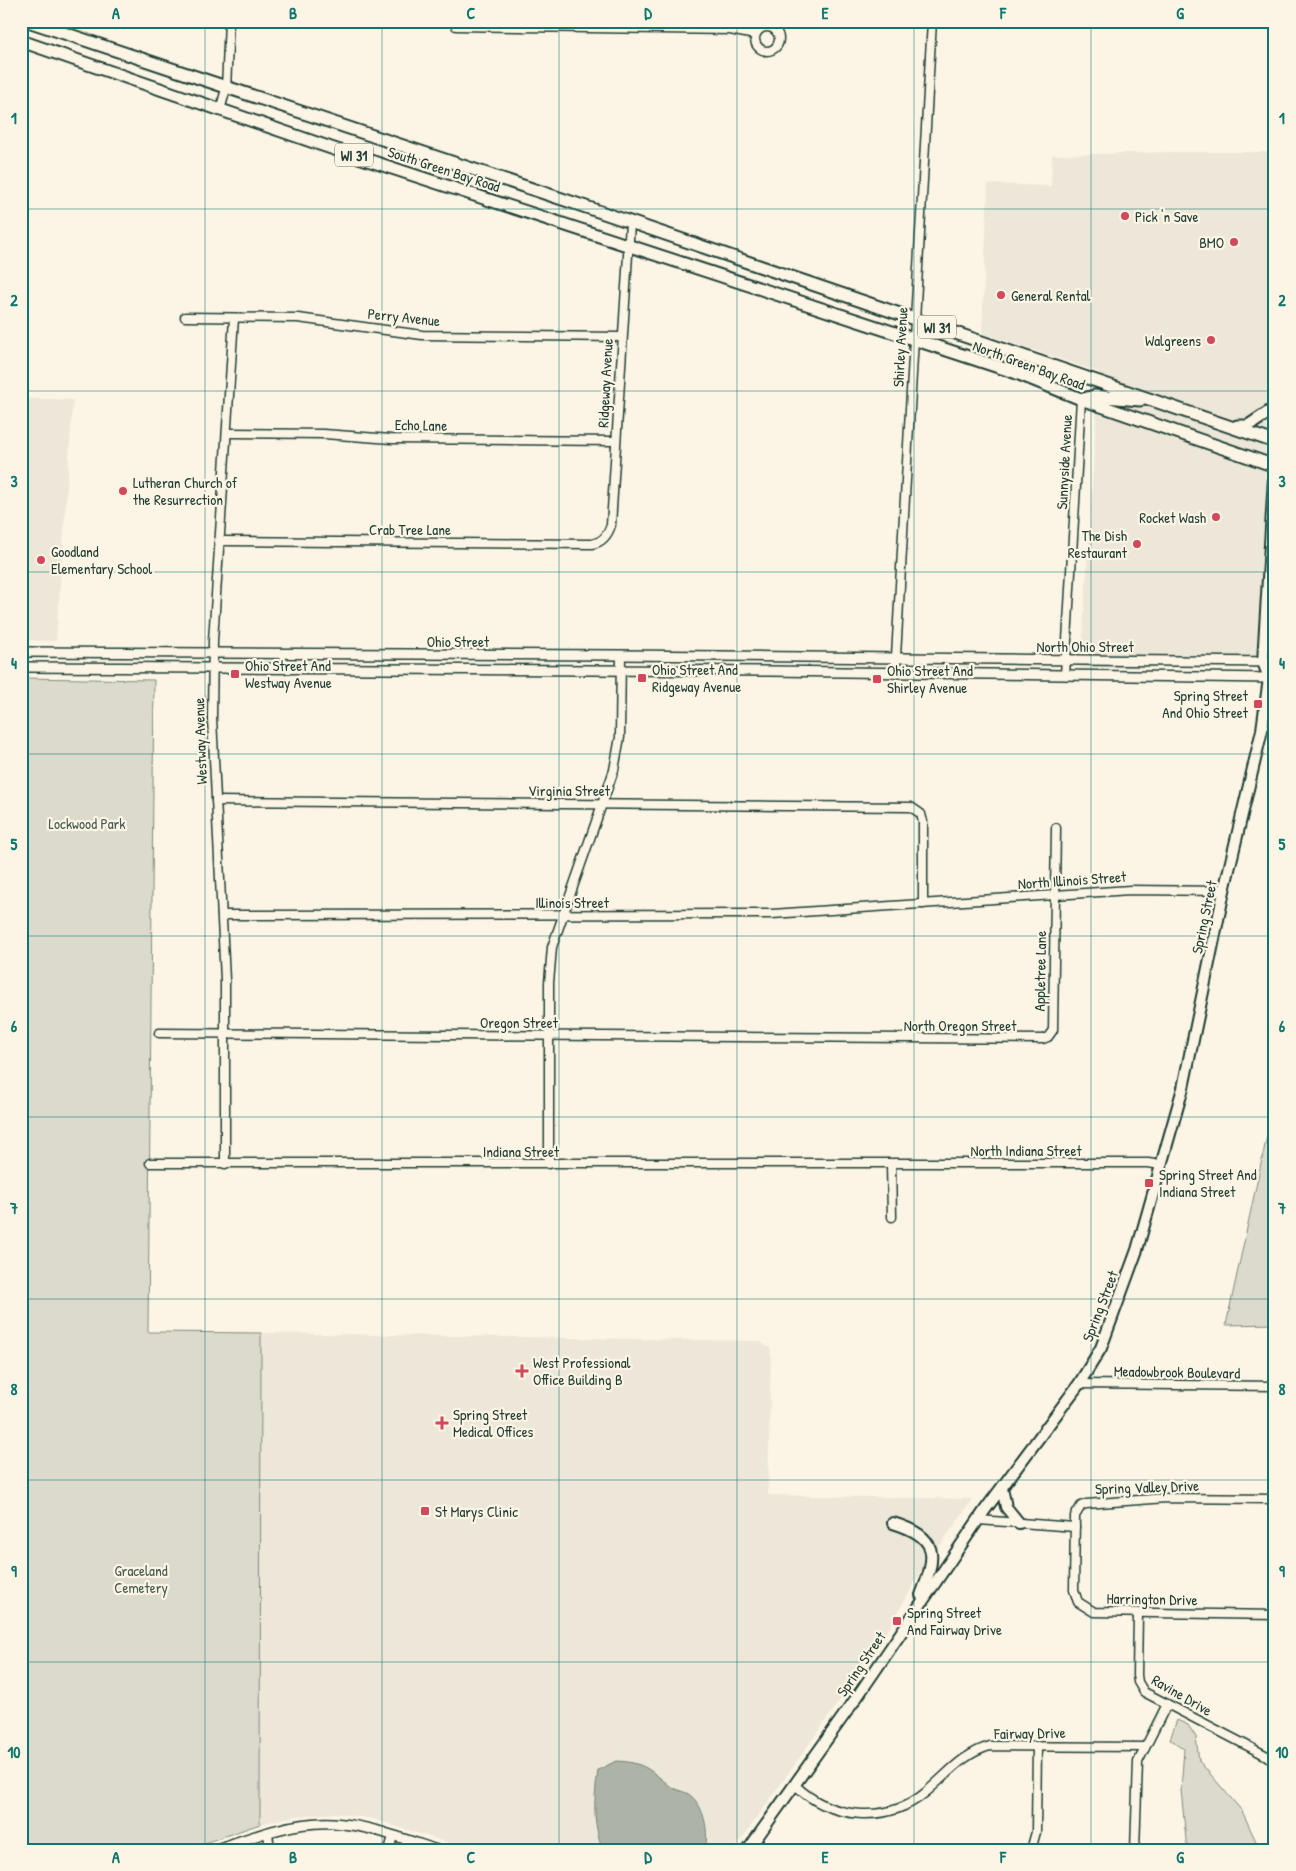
<svg xmlns="http://www.w3.org/2000/svg" width="1296" height="1871" font-family="'Patrick Hand',sans-serif">
<style>
.built{fill:#ece7d8}
.green{fill:#dcdacc;stroke:#7e8c80}
.water{fill:#aeb3a7;stroke:#758479}
.lines{fill:none;stroke-linecap:round;stroke-linejoin:round}
.minor-casing{stroke:#1f3d34;stroke-width:11}
.tertiary-casing{stroke:#1f3d34;stroke-width:12}
.secondary-casing{stroke:#1f3d34;stroke-width:14}
.primary-casing{stroke:#1f3d34;stroke-width:15}
.minor{stroke:#fcf5e5;stroke-width:8}
.tertiary{stroke:#fcf5e5;stroke-width:9}
.secondary{stroke:#fcf5e5;stroke-width:10}
.primary{stroke:#fcf5e5;stroke-width:11}
.grid{fill:none;stroke:#0f766e;stroke-width:1;stroke-opacity:0.55}
.poi-dot{fill:#d1495b;stroke:#fcf5e5;stroke-width:2}
.labels{text-anchor:middle;dominant-baseline:central;stroke-width:4.5;stroke-linejoin:round;paint-order:stroke}
.shield{fill:#fcf5e5;stroke:#617469;stroke-width:1}
.shield-label{font-size:14px;font-weight:bold;fill:#1f3d34}
.street-label{font-size:15px;fill:#1f3d34;stroke:#fcf5e5}
.poi-label{font-size:15px;fill:#1f3d34;stroke:#fcf5e5;text-anchor:start}
.park-label{font-size:15px;fill:#455c52;stroke:#fcf5e5}
.neatline{fill:none;stroke:#0f766e;stroke-width:2}
.grid-label{font-size:16px;text-anchor:middle;font-weight:bold;fill:#0f766e}
</style>
<rect width="100%" height="100%" fill="#fcf5e5"/>
<filter id="ink" filterUnits="userSpaceOnUse"><feTurbulence type="fractalNoise" baseFrequency=".02" numOctaves="2"/><feDisplacementMap in="SourceGraphic" scale="10" xChannelSelector="R" yChannelSelector="G"/><feConvolveMatrix kernelMatrix="1 2 1 2 8 2 1 2 1" color-interpolation-filters="sRGB"/></filter>
<g filter="url(#ink)">
<g class="built">
<polygon points="1172,152 1275,152 1275,667 1081,668 1099,372 982,333 988,184 1051,186 1052,155"/>
<polygon points="21,398 73,400 56,641 21,640"/>
<polygon points="261,1333 759,1341 771,1349 768,1495 973,1499 919,1575 880,1644 734,1850 470,1850 373,1819 335,1813 296,1816 260,1824"/>
</g>
<g class="green">
<polygon points="21,678 154,680 148,1332 261,1333 260,1824 184,1850 21,1850"/>
<polygon points="1275,1099 1275,1324 1226,1325"/>
<polygon points="1177,1720 1188,1725 1196,1737 1199,1761 1242,1811 1260,1850 1187,1850 1181,1790 1184,1749 1170,1739"/>
</g>
<path class="water" d="M616,1761C644,1762 650,1770 670,1786C676,1791 686,1791 691,1796C705,1807 709,1834 705,1850H603C592,1822 594,1799 598,1770Z"/>
<g class="lines">
<g class="minor-casing">
<g id="minor">
<polyline points="456,26 730,30 755,35"/>
<circle cx="767" cy="39" r="12"/>
<polyline points="220,110 226,89 229,21"/>
<polyline points="185,317 298,318 422,335 621,337"/>
<polyline points="227,433 324,434 391,439 615,441"/>
<path d="M219,541L592,544C603,542 608,535 611,525L630,223"/>
<polyline points="895,674 932,21"/>
<polyline points="1065,675 1081,399"/>
<polyline points="216,801 911,807 921,814 923,822 923,904"/>
<polyline points="222,915 772,914 1130,890 1224,891"/>
<polyline points="159,1033 1043,1039 1048,1037 1053,1030 1056,828"/>
<polyline points="150,1163 1148,1163 1161,1165"/>
<polyline points="225,1164 225,980 212,718 213,641 234,318"/>
<polyline points="549,1164 549,983 552,947 614,770 620,737 621,655"/>
<polyline points="891,1164 892,1217"/>
<polyline points="1079,1384 1275,1386"/>
<polyline points="1275,1499 1166,1498 1086,1504 1081,1506 1075,1516 1074,1590 1078,1602 1094,1612 1275,1615"/>
<polyline points="978,1520 1075,1527"/>
<polyline points="1138,1613 1137,1675 1138,1682 1144,1692 1267,1756 1275,1763"/>
<path d="M795,1785C830,1819 886,1825 925,1793C947,1775 962,1754 990,1746L1145,1747"/>
<polyline points="268,1833 270,1850"/>
<polyline points="389,1850 393,1836"/>
<polyline points="1031,1850 1036,1832 1037,1746"/>
<polyline points="1135,1850 1138,1762 1167,1704"/>
</g>
</g>
<g class="tertiary-casing">
<g id="tertiary">
<polyline points="21,652 621,655 1275,662"/>
<polyline points="21,667 771,671 1269,678"/>
<path d="M214,1850C252,1837 293,1821 333,1823C368,1825 404,1839 437,1850"/>
</g>
</g>
<g class="secondary-casing">
<g id="secondary">
<polyline points="1269,678 1263,662 1275,461"/>
<polyline points="1002,1488 1006,1507 1019,1523"/>
<path d="M893,1523C939,1537 937,1555 921,1595"/>
<polyline points="748,1850 857,1697 985,1510 1079,1384 1101,1348 1137,1250 1183,1088 1224,891 1262,730 1269,678 1275,669"/>
</g>
</g>
<g class="primary-casing">
<g id="primary">
<polyline points="28,21 589,208 1275,442"/>
<polyline points="21,41 331,148 1014,372 1081,399 1275,466"/>
<polyline points="1023,373 1062,377 1074,375"/>
<polyline points="1084,399 1094,396 1140,400"/>
<polyline points="1237,426 1248,426 1275,408"/>
</g>
</g>
<use href="#minor" class="minor"/>
<use href="#tertiary" class="tertiary"/>
<use href="#secondary" class="secondary"/>
<use href="#primary" class="primary"/>
</g>
</g>
<path class="grid" d="M205,21V1850M382,21V1850M559,21V1850M737,21V1850M914,21V1850M1091,21V1850M21,209H1275M21,391H1275M21,572H1275M21,754H1275M21,936H1275M21,1117H1275M21,1299H1275M21,1480H1275M21,1662H1275"/>
<g class="poi-dot">
<circle cx="1125" cy="216" r="5"/>
<circle cx="1234" cy="242" r="5"/>
<circle cx="1001" cy="295" r="5"/>
<circle cx="1211" cy="340" r="5"/>
<circle cx="123" cy="491" r="5"/>
<circle cx="1216" cy="517" r="5"/>
<circle cx="1137" cy="544" r="5"/>
<circle cx="41" cy="560" r="5"/>
<rect x="230" y="669" width="10" height="10" rx="2.5"/>
<rect x="637" y="673" width="10" height="10" rx="2.5"/>
<rect x="872" y="674" width="10" height="10" rx="2.5"/>
<rect x="1253" y="699" width="10" height="10" rx="2.5"/>
<rect x="1144" y="1178" width="10" height="10" rx="2.5"/>
<path d="M519.5 1363.5h5v5h5v5h-5v5h-5v-5h-5v-5h5z"/>
<path d="M439.5 1415.5h5v5h5v5h-5v5h-5v-5h-5v-5h5z"/>
<rect x="420" y="1506" width="10" height="10" rx="2.5"/>
<rect x="892" y="1616" width="10" height="10" rx="2.5"/>
</g>
<g class="labels">
<g class="shield">
<rect x="335" y="143.5" width="38" height="23" rx="4"/>
<rect x="918" y="315.5" width="38" height="23" rx="4"/>
</g>
<g class="shield-label">
<text x="354" y="155">WI 31</text>
<text x="937" y="327">WI 31</text>
</g>
<g class="street-label">
<text transform="translate(444 169) rotate(18)">South Green Bay Road</text>
<text transform="translate(404 317) rotate(6)">Perry Avenue</text>
<text transform="translate(900 347) rotate(-87)">Shirley Avenue</text>
<text transform="translate(1029 365) rotate(20)">North Green Bay Road</text>
<text transform="translate(605 383) rotate(-87)">Ridgeway Avenue</text>
<text transform="translate(421 425) rotate(1)">Echo Lane</text>
<text transform="translate(1064 462) rotate(-87)">Sunnyside Avenue</text>
<text x="410" y="529">Crab Tree Lane</text>
<text x="458" y="641">Ohio Street</text>
<text x="1085" y="646">North Ohio Street</text>
<text transform="translate(200 741) rotate(-92)">Westway Avenue</text>
<text x="569" y="790">Virginia Street</text>
<text transform="translate(1072 880) rotate(-4)">North Illinois Street</text>
<text x="572" y="902">Illinois Street</text>
<text transform="translate(1204 917) rotate(-78)">Spring Street</text>
<text transform="translate(1040 971) rotate(-89)">Appletree Lane</text>
<text x="519" y="1022">Oregon Street</text>
<text x="960" y="1025">North Oregon Street</text>
<text x="1026" y="1150">North Indiana Street</text>
<text x="521" y="1151">Indiana Street</text>
<text transform="translate(1100 1306) rotate(-69)">Spring Street</text>
<text transform="translate(1177 1372) rotate(1)">Meadowbrook Boulevard</text>
<text transform="translate(1147 1487) rotate(-2)">Spring Valley Drive</text>
<text transform="translate(1152 1599) rotate(1)">Harrington Drive</text>
<text transform="translate(861 1664) rotate(-56)">Spring Street</text>
<text transform="translate(1182 1695) rotate(30)">Ravine Drive</text>
<text transform="translate(1030 1733) rotate(-1)">Fairway Drive</text>
</g>
<g class="poi-label">
<text x="1135" y="216">Pick 'n Save</text>
<text x="1224" y="242" text-anchor="end">BMO</text>
<text x="1011" y="295">General Rental</text>
<text x="1201" y="340" text-anchor="end">Walgreens</text>
<text x="133" y="482">Lutheran Church of<tspan x="133" dy="17">the Resurrection</tspan></text>
<text x="1206" y="517" text-anchor="end">Rocket Wash</text>
<text x="1127" y="535" text-anchor="end">The Dish<tspan x="1127" dy="17">Restaurant</tspan></text>
<text x="51" y="551">Goodland<tspan x="51" dy="17">Elementary School</tspan></text>
<text x="245" y="665">Ohio Street And<tspan x="245" dy="17">Westway Avenue</tspan></text>
<text x="652" y="669">Ohio Street And<tspan x="652" dy="17">Ridgeway Avenue</tspan></text>
<text x="887" y="670">Ohio Street And<tspan x="887" dy="17">Shirley Avenue</tspan></text>
<text x="1248" y="695" text-anchor="end">Spring Street<tspan x="1248" dy="17">And Ohio Street</tspan></text>
<text x="1159" y="1174">Spring Street And<tspan x="1159" dy="17">Indiana Street</tspan></text>
<text x="533" y="1362">West Professional<tspan x="533" dy="17">Office Building B</tspan></text>
<text x="453" y="1414">Spring Street<tspan x="453" dy="17">Medical Offices</tspan></text>
<text x="435" y="1511">St Marys Clinic</text>
<text x="907" y="1612">Spring Street<tspan x="907" dy="17">And Fairway Drive</tspan></text>
</g>
<g class="park-label">
<text x="87" y="823">Lockwood Park</text>
<text x="141" y="1570">Graceland<tspan x="141" dy="17">Cemetery</tspan></text>
</g>
</g>
<rect width="1296" height="1871" fill="none" stroke="#fcf5e5" stroke-width="55"/>
<rect x="28" y="28" width="1240" height="1816" class="neatline"/>
<g class="grid-label">
<text x="116" y="19">A</text>
<text x="293" y="19">B</text>
<text x="471" y="19">C</text>
<text x="648" y="19">D</text>
<text x="825" y="19">E</text>
<text x="1003" y="19">F</text>
<text x="1180" y="19">G</text>
<text x="14" y="124">1</text>
<text x="1282" y="124">1</text>
<text x="14" y="306">2</text>
<text x="1282" y="306">2</text>
<text x="14" y="487">3</text>
<text x="1282" y="487">3</text>
<text x="14" y="669">4</text>
<text x="1282" y="669">4</text>
<text x="14" y="850">5</text>
<text x="1282" y="850">5</text>
<text x="14" y="1032">6</text>
<text x="1282" y="1032">6</text>
<text x="14" y="1214">7</text>
<text x="1282" y="1214">7</text>
<text x="14" y="1395">8</text>
<text x="1282" y="1395">8</text>
<text x="14" y="1577">9</text>
<text x="1282" y="1577">9</text>
<text x="14" y="1758">10</text>
<text x="1282" y="1758">10</text>
<text x="116" y="1863">A</text>
<text x="293" y="1863">B</text>
<text x="471" y="1863">C</text>
<text x="648" y="1863">D</text>
<text x="825" y="1863">E</text>
<text x="1003" y="1863">F</text>
<text x="1180" y="1863">G</text>
</g>
</svg>
